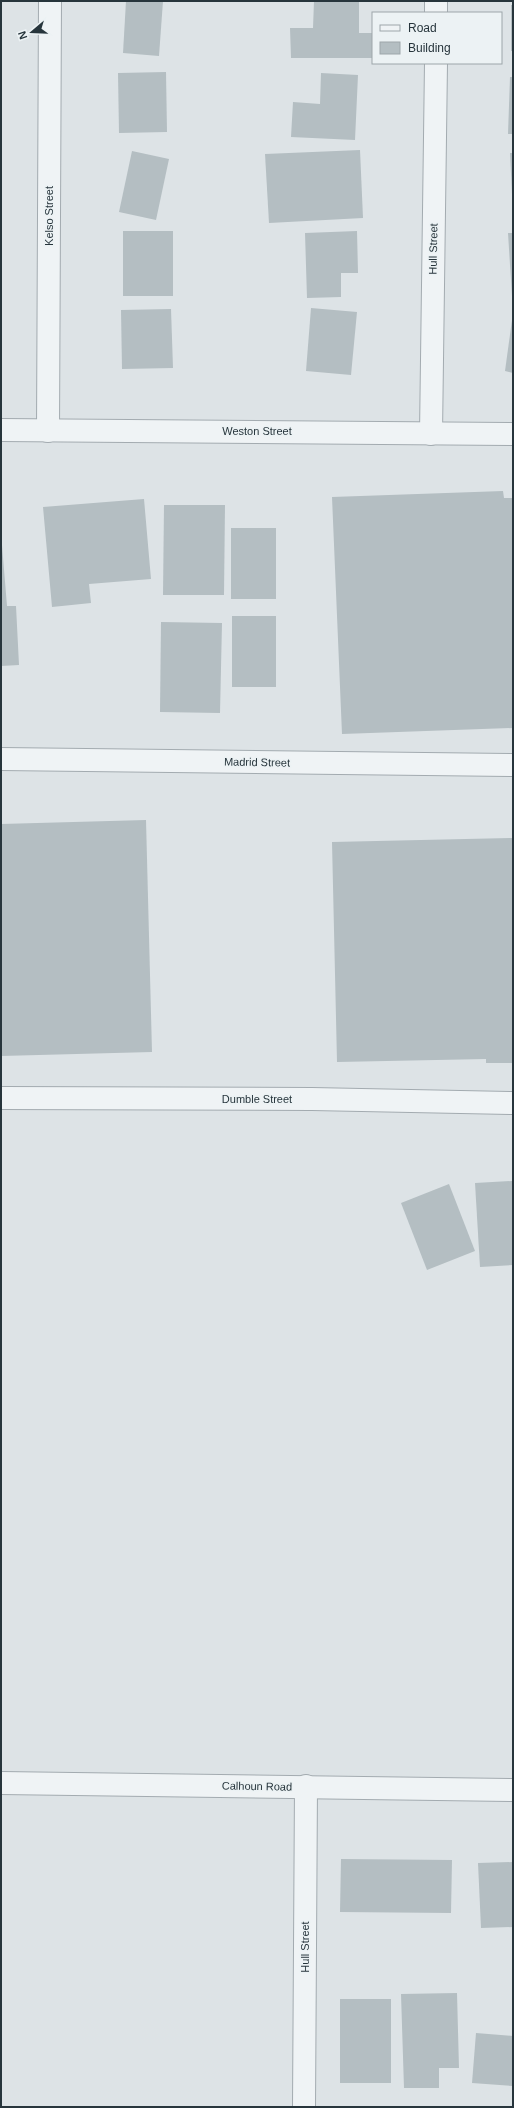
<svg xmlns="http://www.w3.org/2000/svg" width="514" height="2108" font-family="Helvetica,sans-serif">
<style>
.building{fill:#b4bec2}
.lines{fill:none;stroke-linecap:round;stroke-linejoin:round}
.minor-casing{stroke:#a3abb0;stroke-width:24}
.minor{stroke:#eff3f5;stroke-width:22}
.labels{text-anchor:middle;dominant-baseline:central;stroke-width:3;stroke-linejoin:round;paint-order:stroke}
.street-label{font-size:11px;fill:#27353c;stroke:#ecf2f4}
</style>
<rect width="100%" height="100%" fill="#dde3e6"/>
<g class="building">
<polygon points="126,1 163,1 159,56 123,53"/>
<polygon points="314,1 359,1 359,33 373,33 373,58 291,58 290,28 313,28"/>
<rect x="511" y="5" width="2" height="46"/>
<polygon points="166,72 167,132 119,133 118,73"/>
<polygon points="321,73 358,75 355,140 291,137 293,102 320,104"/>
<polygon points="510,77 513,77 513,134 508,134"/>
<polygon points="360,150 363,218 269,223 265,154"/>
<polygon points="132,151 169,159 156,220 119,212"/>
<polygon points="510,153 513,153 513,194 512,194"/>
<rect x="123" y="231" width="50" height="65"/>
<polygon points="357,231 358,273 341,273 341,297 307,298 305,233"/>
<polygon points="508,233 513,233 513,296 512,296"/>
<polygon points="311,308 357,312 351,375 306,371"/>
<polygon points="171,309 173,368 122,369 121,310"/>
<polygon points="512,320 513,320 513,373 505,371"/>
<polygon points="503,491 504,498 513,498 513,728 342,734 332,497"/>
<polygon points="144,499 151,579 89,584 91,603 52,607 43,507"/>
<polygon points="164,505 225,505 224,595 163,595"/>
<rect x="231" y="528" width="45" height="71"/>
<polygon points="1,533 7,606 16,606 19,665 1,666"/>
<rect x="232" y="616" width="44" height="71"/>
<polygon points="161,622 222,623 220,713 160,712"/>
<polygon points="146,820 152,1052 1,1056 1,824"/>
<polygon points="513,838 513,1063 486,1063 486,1059 337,1062 332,842"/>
<polygon points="512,1181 513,1265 480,1267 475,1183"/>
<polygon points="449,1184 475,1251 427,1270 401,1203"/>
<polygon points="341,1859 452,1860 451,1913 340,1912"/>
<polygon points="513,1862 513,1927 481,1928 478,1863"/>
<polygon points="457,1993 459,2068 439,2068 439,2088 404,2088 401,1994"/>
<rect x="340" y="1999" width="51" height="84"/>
<polygon points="476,2033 513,2036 513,2086 472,2083"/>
</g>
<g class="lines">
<g class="minor-casing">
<g id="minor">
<polyline points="436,13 436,1"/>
<polyline points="1,430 513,434"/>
<polyline points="48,431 50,1"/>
<polyline points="431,434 436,63"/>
<polyline points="1,759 513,765"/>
<polyline points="1,1098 312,1099 513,1103"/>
<polyline points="1,1783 513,1790"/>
<polyline points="304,2107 306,1786"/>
</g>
</g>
<use href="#minor" class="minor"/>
</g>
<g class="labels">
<g class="street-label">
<text transform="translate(49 216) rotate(-90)">Kelso Street</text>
<text transform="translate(433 249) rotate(-89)">Hull Street</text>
<text x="257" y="431">Weston Street</text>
<text transform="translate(257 762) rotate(1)">Madrid Street</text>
<text x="257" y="1099">Dumble Street</text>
<text transform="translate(257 1786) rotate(1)">Calhoun Road</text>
<text transform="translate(305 1947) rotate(-90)">Hull Street</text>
</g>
</g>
<rect width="514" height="2108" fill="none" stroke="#27353c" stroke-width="4"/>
<rect x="372" y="12" width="130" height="52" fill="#ecf2f4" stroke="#9da6aa"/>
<rect x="380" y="25" width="20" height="6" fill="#eff3f5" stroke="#9da6aa"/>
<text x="408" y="32" font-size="12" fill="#27353c">Road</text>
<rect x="380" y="42" width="20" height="12" fill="#b4bec2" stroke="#9da6aa"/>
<text x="408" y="52" font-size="12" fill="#27353c">Building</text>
<g transform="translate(32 32) rotate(251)" stroke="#ecf2f4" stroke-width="3" paint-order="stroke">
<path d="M0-3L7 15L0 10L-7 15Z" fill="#27353c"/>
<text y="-6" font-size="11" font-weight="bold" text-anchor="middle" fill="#27353c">N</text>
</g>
</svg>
